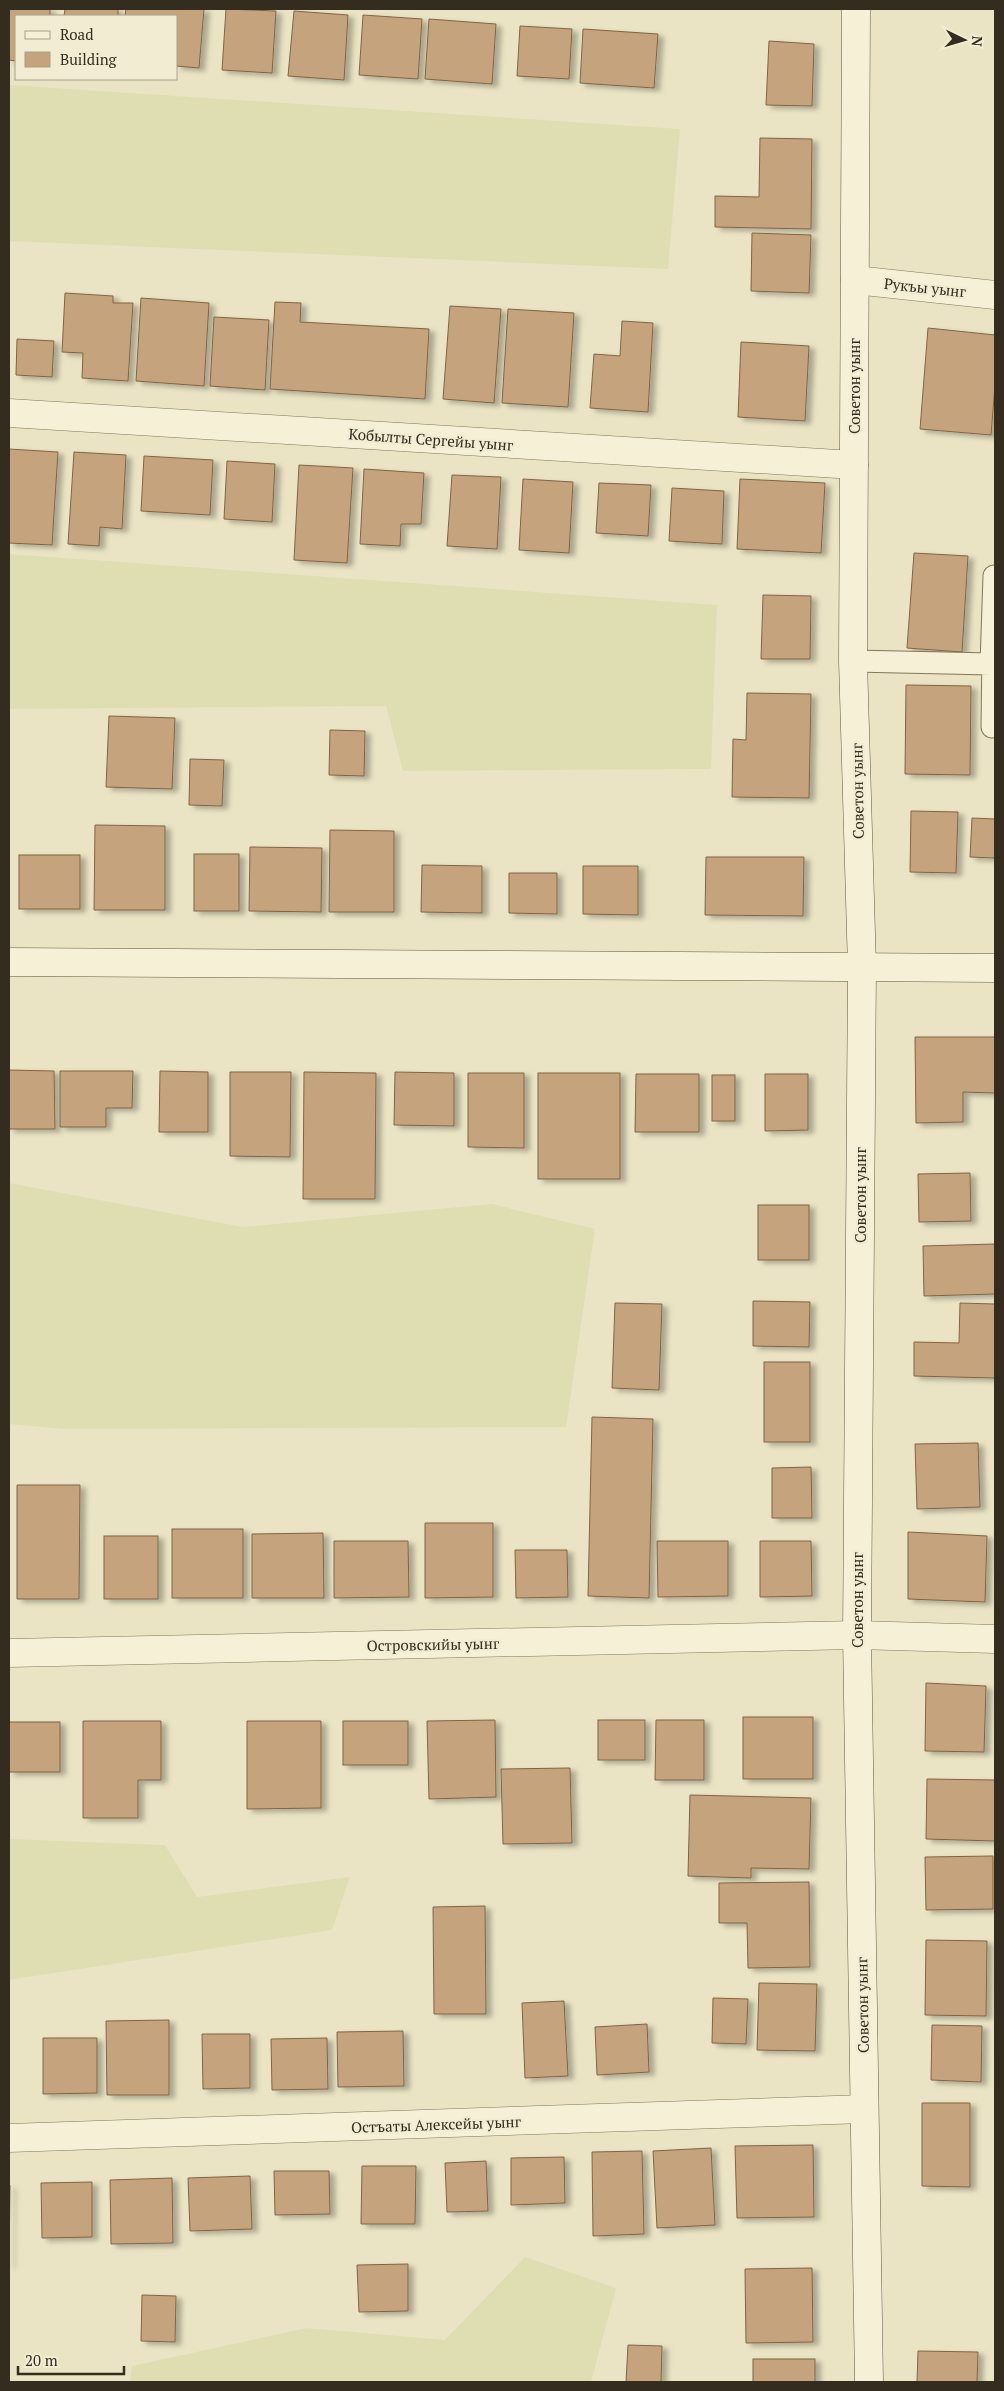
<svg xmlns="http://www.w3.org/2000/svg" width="1004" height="2391" font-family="'PT Serif',serif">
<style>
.farmland{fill:#dfdeb2}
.building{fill:#c5a47d;stroke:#806444;filter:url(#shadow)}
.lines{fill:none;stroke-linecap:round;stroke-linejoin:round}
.lane-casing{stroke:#83765c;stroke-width:23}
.street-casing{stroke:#83765c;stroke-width:29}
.secondary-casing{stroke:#64573f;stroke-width:29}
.lane{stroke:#f5f0d6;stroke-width:21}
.street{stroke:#f5f0d6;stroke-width:28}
.secondary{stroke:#f5f0d6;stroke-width:28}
.labels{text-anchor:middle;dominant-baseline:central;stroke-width:4.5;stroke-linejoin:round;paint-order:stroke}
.street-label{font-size:15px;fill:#342c1f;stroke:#f2edd2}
</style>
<defs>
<filter id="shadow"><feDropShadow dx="5.5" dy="3" stdDeviation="2.5" flood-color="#0004"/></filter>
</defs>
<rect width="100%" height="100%" fill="#eae4c4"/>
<g class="farmland">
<polygon points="9,85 680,129 668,269 9,241"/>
<polygon points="9,554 717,605 711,769 403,771 386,706 9,709"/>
<polygon points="9,1183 243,1227 492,1204 595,1229 566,1427 65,1429 9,1424"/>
<polygon points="9,1839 165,1845 197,1897 350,1877 332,1930 9,1980"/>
<polygon points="525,2257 616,2288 591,2382 130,2382 132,2366 307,2328 445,2340"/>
</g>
<g class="building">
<polygon points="9,9 50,9 50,16 16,16 16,61 9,60"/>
<polygon points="65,9 118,9 118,16 64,16"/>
<polygon points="126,9 204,9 199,68 176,66 176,16 125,16"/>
<polygon points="226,9 276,11 272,73 222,70"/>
<polygon points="294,11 348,15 344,80 288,76"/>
<polygon points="363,15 422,19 418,79 359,75"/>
<polygon points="429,19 496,24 492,84 425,79"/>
<polygon points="520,26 572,29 569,79 517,76"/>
<polygon points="583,29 658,34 654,88 580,83"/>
<polygon points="769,41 814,44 812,106 766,105"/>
<polygon points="760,138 812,139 811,229 715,227 715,196 759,197"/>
<polygon points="752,233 811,235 809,293 751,291"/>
<polygon points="65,293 113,296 113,303 133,303 128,381 82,378 83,353 62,352"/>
<polygon points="141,298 209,303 204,386 136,381"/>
<polygon points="275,302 301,303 300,322 429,329 425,399 270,389"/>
<polygon points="450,306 501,309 494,403 443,399"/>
<polygon points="508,309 574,313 568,407 502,403"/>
<polygon points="214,317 269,320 265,390 210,386"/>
<polygon points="622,321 653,323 648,412 590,408 594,354 620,356"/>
<polygon points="928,328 995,335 995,385 991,435 920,429"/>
<polygon points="17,339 54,341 52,377 16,375"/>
<polygon points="741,342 809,346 805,421 738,417"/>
<polygon points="9,449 58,452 52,545 9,543"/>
<polygon points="74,452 126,455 122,529 100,527 99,546 68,544"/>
<polygon points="144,456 213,460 210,515 141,511"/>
<polygon points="227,461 275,464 272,522 224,519"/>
<polygon points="299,465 353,468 347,563 294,560"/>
<polygon points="364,469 424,473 421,524 401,524 400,546 360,544"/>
<polygon points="452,475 501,477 497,549 447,546"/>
<polygon points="523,479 573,482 569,553 519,550"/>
<polygon points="740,479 825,483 821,553 737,549"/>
<polygon points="599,483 651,485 648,536 596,533"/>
<polygon points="672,488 724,491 722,544 669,541"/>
<polygon points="914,553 968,556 962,652 907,648"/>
<polygon points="763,595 811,596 810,659 761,659"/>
<polygon points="906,685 971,686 970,775 905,774"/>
<polygon points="747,693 811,694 809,798 732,797 733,739 746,740"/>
<polygon points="109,716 175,718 172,789 106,787"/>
<polygon points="330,730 365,731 364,776 329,775"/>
<polygon points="190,759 224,760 222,806 189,805"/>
<polygon points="911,811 958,812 956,873 910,872"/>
<polygon points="972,818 995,819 995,858 970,857"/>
<polygon points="95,825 165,826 165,910 94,910"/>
<polygon points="330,830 394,831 394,912 329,912"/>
<polygon points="250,847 322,848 321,912 249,911"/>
<rect x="194" y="854" width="45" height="57"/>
<rect x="19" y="855" width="61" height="54"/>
<polygon points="706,857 804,857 803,916 705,915"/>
<polygon points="422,865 482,866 482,913 421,912"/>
<polygon points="583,866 638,866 638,915 583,914"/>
<polygon points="509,873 557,873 557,914 509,913"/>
<polygon points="915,1037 995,1037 995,1093 963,1092 963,1122 916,1123"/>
<polygon points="9,1070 54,1071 55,1129 9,1129"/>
<polygon points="60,1071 133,1071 132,1108 106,1108 106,1127 60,1127"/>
<polygon points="160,1071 208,1072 208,1132 159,1132"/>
<polygon points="230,1072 291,1072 290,1157 230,1156"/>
<polygon points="304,1072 376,1073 375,1199 303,1199"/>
<polygon points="395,1072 454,1073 454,1126 394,1125"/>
<polygon points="468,1073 524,1073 524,1148 468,1147"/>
<rect x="538" y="1073" width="82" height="106"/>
<polygon points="636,1074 699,1074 699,1132 635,1132"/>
<polygon points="765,1074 808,1074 808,1130 765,1131"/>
<rect x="712" y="1075" width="23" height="46"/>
<polygon points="970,1173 971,1221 919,1222 918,1174"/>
<rect x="758" y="1205" width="51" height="55"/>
<polygon points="995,1244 995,1294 924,1296 923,1246"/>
<polygon points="753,1301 810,1302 809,1347 753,1346"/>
<polygon points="615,1303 662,1304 659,1390 612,1388"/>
<polygon points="960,1303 995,1304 995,1378 914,1376 914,1342 959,1343"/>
<rect x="764" y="1362" width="46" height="80"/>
<polygon points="592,1417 653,1419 649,1598 588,1596"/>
<polygon points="978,1443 980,1507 917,1509 915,1444"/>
<polygon points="811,1467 812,1518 772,1518 772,1468"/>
<polygon points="17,1485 80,1485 79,1599 17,1599"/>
<polygon points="425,1523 493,1523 493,1597 425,1598"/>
<rect x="172" y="1529" width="71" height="69"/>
<polygon points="908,1532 987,1536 985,1602 908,1599"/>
<polygon points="323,1533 324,1598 252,1598 252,1534"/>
<rect x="104" y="1536" width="54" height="63"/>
<polygon points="334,1541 408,1541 409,1597 334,1598"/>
<polygon points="657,1541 728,1541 728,1596 658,1597"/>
<polygon points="760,1541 811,1541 812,1596 760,1597"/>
<polygon points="515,1550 567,1550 568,1597 516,1598"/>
<polygon points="926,1683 986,1686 984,1752 925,1751"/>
<rect x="743" y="1717" width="70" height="62"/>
<polygon points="495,1720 496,1797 429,1799 427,1721"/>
<rect x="598" y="1720" width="47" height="40"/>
<polygon points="656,1720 704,1720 704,1780 655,1780"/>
<polygon points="83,1721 161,1721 161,1780 138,1780 138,1818 83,1818"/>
<polygon points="247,1721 321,1721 321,1808 247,1809"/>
<rect x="343" y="1721" width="65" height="44"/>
<rect x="9" y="1722" width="51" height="50"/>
<polygon points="570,1768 572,1843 503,1844 501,1769"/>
<polygon points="927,1779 995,1780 995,1841 926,1839"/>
<polygon points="690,1795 811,1798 809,1869 751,1868 751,1878 688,1876"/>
<polygon points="993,1856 993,1909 926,1910 925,1857"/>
<polygon points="809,1882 810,1967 748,1968 747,1923 719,1923 719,1883"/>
<polygon points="485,1906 486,2014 434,2014 433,1907"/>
<polygon points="926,1940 987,1941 986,2016 925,2015"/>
<polygon points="759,1983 817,1984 815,2051 757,2050"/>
<polygon points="713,1998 748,1999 746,2044 712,2043"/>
<polygon points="564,2001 568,2076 525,2078 522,2003"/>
<polygon points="169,2020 169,2095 107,2095 106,2021"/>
<polygon points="647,2024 649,2072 597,2075 595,2027"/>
<polygon points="932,2025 982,2026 981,2082 931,2080"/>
<polygon points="403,2031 404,2086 338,2087 337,2032"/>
<polygon points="202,2034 250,2034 250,2088 203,2089"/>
<polygon points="43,2038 97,2038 97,2093 43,2094"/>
<polygon points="327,2038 328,2089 272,2090 271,2039"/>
<polygon points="922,2103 970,2103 970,2187 922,2186"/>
<polygon points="813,2145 814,2217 737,2218 735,2146"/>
<polygon points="711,2148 715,2225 657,2228 653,2151"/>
<polygon points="642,2151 644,2234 593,2236 592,2152"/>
<polygon points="564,2157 565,2203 511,2205 511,2158"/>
<polygon points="486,2161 488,2211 447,2212 445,2163"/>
<polygon points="362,2166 416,2166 415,2224 361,2224"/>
<polygon points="274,2171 329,2171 330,2214 275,2215"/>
<polygon points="250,2176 252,2229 190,2231 188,2178"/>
<polygon points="172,2178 173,2243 111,2244 110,2180"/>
<polygon points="92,2182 92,2237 42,2238 41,2183"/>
<polygon points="9,2185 10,2185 9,2266"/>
<polygon points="408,2264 408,2311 359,2312 357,2265"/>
<polygon points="812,2268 813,2342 746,2343 745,2269"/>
<polygon points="142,2295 176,2296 175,2342 141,2341"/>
<polygon points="628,2345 662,2346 661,2382 626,2382"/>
<polygon points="918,2351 978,2352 977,2382 917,2382"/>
<rect x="753" y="2359" width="62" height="23"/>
</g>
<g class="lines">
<g class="lane-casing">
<polyline id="lane" points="853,661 991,664 994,576 992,727"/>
</g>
<g class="street-casing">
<g id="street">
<polyline points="855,280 995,295"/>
<polyline points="9,413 854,465"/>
<polyline points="9,1653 857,1635 995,1639"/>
<polyline points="9,2138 864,2109"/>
</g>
</g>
<g class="secondary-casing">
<g id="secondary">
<polyline points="856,9 853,661 862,967 857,1635 869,2382"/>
<polyline points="9,962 995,968"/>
</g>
</g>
<use href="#lane" class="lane"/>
<use href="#street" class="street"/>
<use href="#secondary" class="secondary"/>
</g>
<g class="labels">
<g class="street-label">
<text transform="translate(925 287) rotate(6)">Рукъы уынг</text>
<text transform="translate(854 386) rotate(-90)">Советон уынг</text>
<text transform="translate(431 439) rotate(4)">Кобылты Сергейы уынг</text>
<text transform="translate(857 791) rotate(-91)">Советон уынг</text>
<text transform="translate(860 1195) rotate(-90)">Советон уынг</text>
<text transform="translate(857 1600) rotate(-90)">Советон уынг</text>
<text transform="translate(433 1644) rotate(-1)">Островскийы уынг</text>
<text transform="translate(862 2005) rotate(-91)">Советон уынг</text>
<text transform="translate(436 2124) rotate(-2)">Остъаты Алексейы уынг</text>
</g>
</g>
<rect width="1004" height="2391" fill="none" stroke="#342c1f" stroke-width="20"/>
<rect x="15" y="15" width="162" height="65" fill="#f2edd2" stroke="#a6a08a"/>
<rect x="25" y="31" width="25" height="8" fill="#f5f0d6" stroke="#a6a08a"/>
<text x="60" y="40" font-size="15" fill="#342c1f">Road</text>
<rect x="25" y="52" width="25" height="15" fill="#c5a47d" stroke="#a6a08a"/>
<text x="60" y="65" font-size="15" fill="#342c1f">Building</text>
<g transform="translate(964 40) rotate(95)" stroke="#f2edd2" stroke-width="4" paint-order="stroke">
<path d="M0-4L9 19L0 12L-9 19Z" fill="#342c1f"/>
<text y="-8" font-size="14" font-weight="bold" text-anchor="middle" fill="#342c1f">N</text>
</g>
<path d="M18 2366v8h106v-8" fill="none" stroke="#342c1f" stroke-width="2.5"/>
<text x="25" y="2366" font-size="15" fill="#342c1f" stroke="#f2edd2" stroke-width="4" paint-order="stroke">20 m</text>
</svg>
